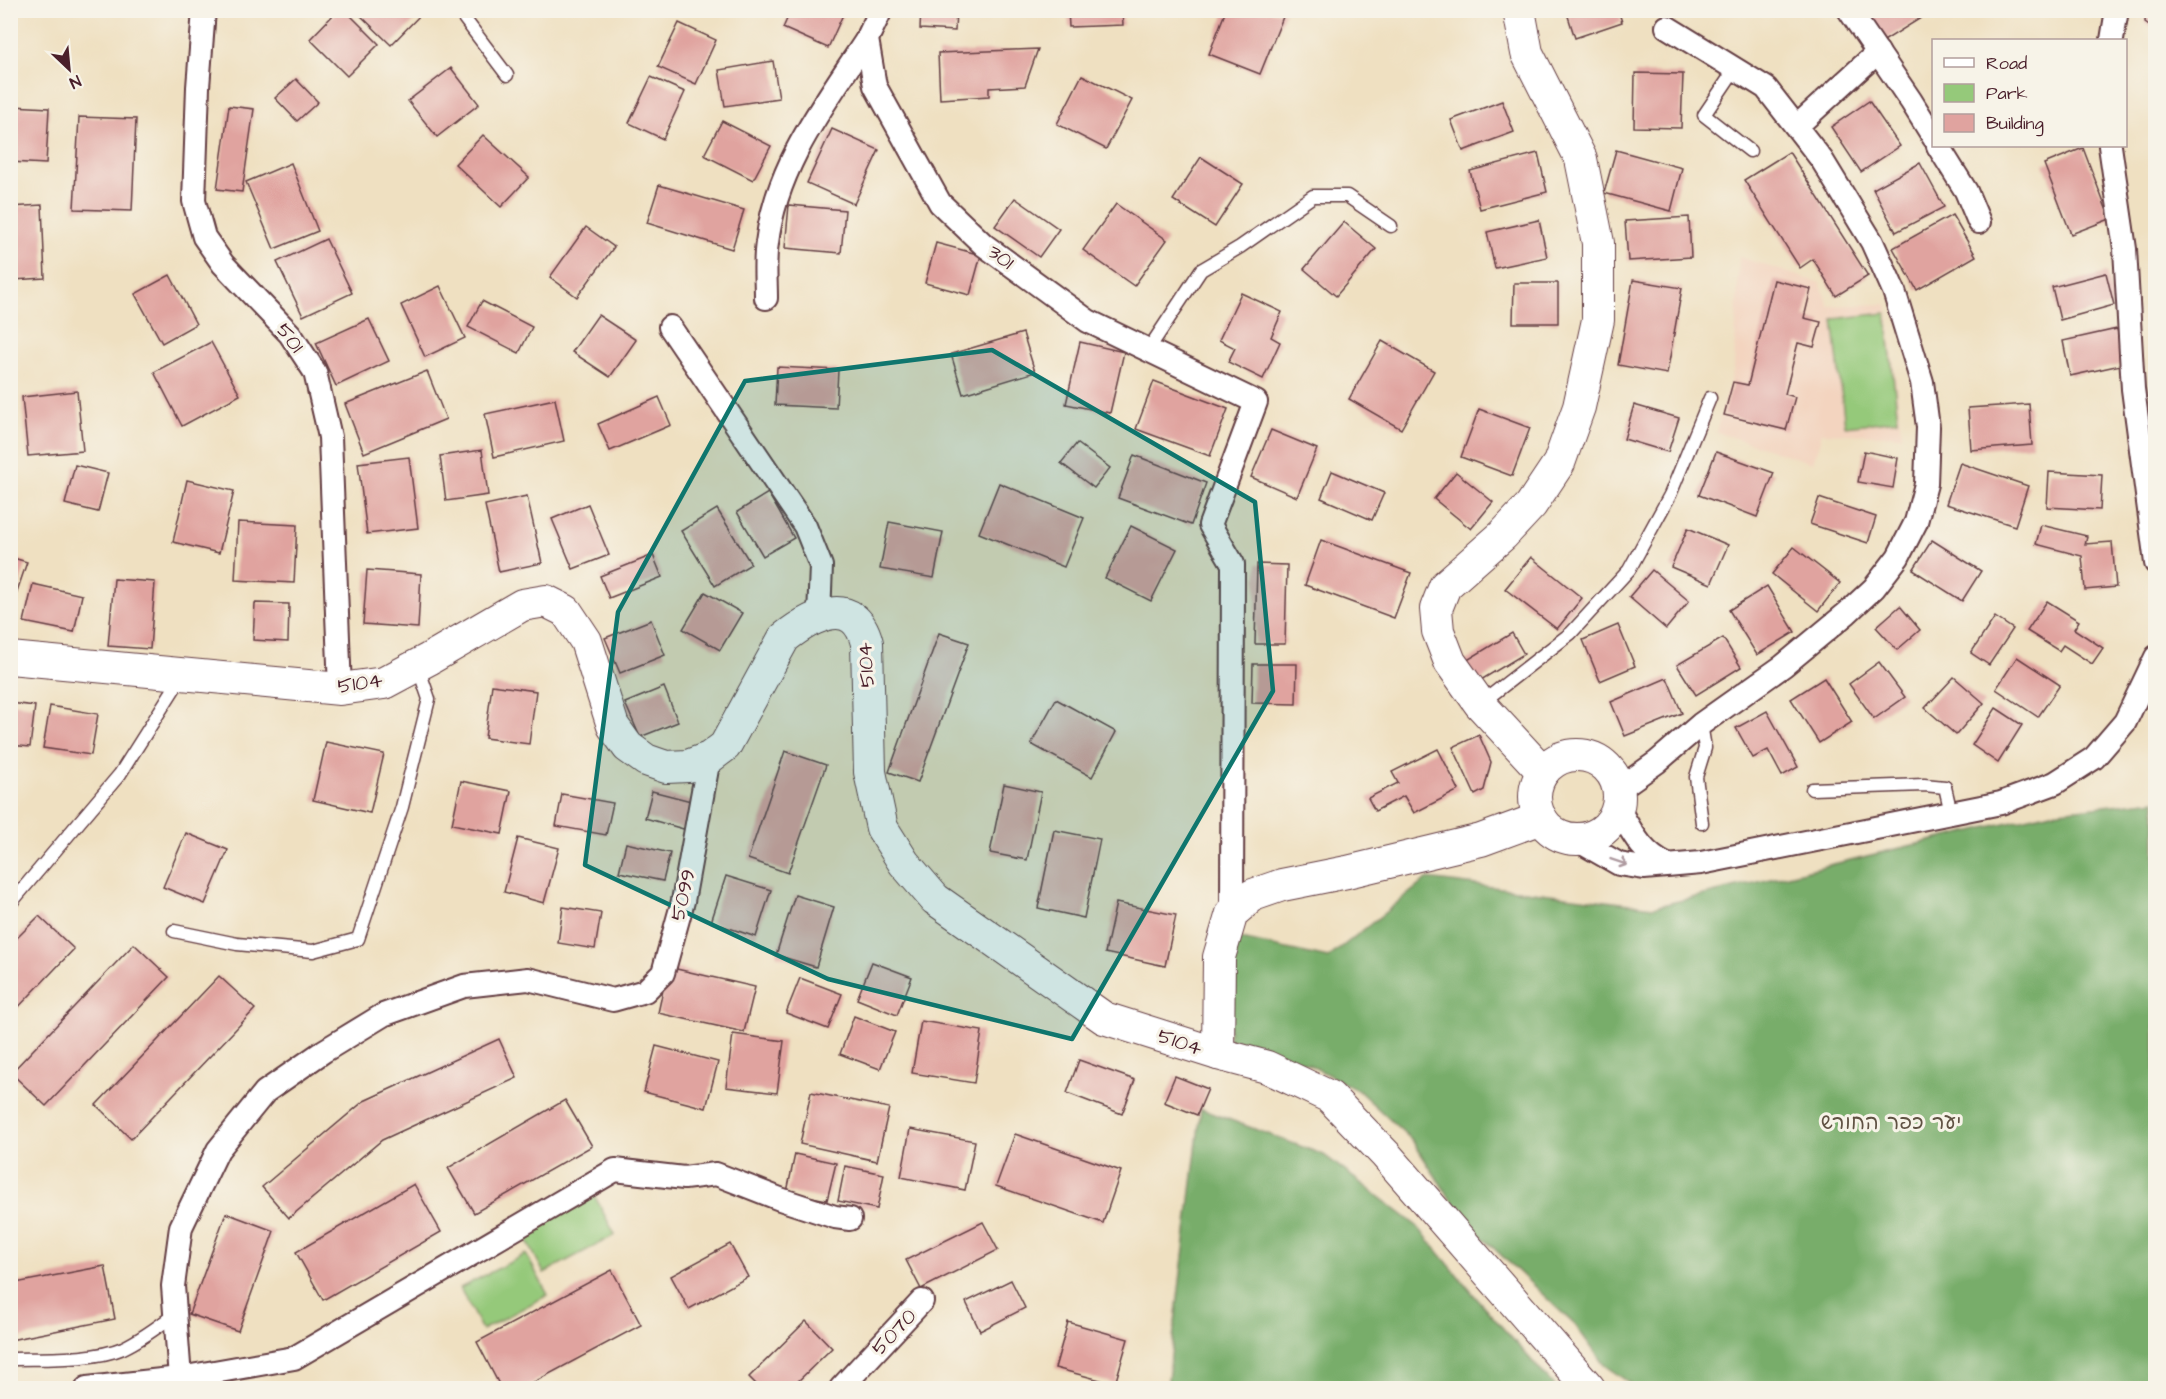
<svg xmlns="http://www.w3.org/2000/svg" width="2166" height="1399" font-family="'Architects Daughter','Playpen Sans Hebrew',sans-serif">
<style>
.built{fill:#f3d4bf}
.green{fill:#95c97a;stroke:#707452;stroke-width:1.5}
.forest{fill:#78ad6a;stroke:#61664a;stroke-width:1.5}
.building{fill:#e0a39f}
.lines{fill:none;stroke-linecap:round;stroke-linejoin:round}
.lane-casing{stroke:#633c42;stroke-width:15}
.street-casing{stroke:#633c42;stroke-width:26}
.secondary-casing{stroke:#633c42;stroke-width:34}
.lane{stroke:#fff;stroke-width:12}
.street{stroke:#fff;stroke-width:22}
.secondary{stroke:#fff;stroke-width:32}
.oneway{stroke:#ae9aa0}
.marked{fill:#0f766e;fill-opacity:0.2;stroke:#0f766e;stroke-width:4.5;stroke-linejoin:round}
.labels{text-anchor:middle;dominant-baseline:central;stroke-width:6;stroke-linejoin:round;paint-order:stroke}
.street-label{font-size:21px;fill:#4a1f2b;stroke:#f7f3e8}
.park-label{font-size:21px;fill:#605243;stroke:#f7f3e8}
</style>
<rect width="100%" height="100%" fill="#f7f3e8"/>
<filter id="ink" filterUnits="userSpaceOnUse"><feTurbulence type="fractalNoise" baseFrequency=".0167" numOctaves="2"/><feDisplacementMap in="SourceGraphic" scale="12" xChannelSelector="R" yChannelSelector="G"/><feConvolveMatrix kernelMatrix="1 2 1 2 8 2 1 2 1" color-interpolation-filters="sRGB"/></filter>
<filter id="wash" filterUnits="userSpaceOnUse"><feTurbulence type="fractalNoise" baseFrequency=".008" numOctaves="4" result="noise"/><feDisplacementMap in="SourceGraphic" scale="24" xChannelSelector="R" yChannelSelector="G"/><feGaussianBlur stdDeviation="1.35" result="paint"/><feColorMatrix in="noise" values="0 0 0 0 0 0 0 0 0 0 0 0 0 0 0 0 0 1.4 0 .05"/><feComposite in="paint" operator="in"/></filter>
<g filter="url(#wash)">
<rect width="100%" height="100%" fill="#efe0c1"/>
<polygon class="built" points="1739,257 1820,283 1829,306 1887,304 1902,436 1822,433 1813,463 1716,432 1734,368"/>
<g class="green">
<polygon points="1886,313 1898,420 1845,426 1833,319"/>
<polygon points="593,1193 615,1235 544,1273 522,1231"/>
<polygon points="526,1254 548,1295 482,1330 460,1288"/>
</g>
<g class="forest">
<polygon points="2155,800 2155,1388 1637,1388 1604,1365 1576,1326 1464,1220 1412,1140 1359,1091 1308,1064 1229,1039 1232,937 1328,958 1427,879 1654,907 2051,812"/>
<polygon points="1201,1109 1324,1155 1417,1226 1479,1301 1556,1388 1167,1388"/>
</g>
<g id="blocks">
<g class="building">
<polygon points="338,10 345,10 379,44 347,76 310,39"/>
<polygon points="361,10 425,10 391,45 358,13"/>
<polygon points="791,10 845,10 828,48 783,28"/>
<polygon points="921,10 956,10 955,31 920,29"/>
<polygon points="1068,10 1122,10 1123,25 1069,27"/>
<polygon points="1226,10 1285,12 1260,74 1209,54"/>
<polygon points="1566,10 1618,10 1622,22 1575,38"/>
<polygon points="1859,10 1928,10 1929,13 1879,44"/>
<polygon points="2146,10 2156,10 2156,30 2145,22"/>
<polygon points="679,23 716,40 696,84 658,67"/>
<polygon points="1038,49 1025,86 989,88 989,96 940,99 938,53"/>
<polygon points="773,61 779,98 725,106 719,70"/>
<polygon points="451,68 479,104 437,137 408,101"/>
<polygon points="1635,73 1683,74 1681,128 1634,127"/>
<polygon points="1082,75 1132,100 1106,149 1057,124"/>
<polygon points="651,77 685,92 663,139 629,123"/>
<polygon points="296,79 318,102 297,121 275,98"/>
<polygon points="1502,101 1514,132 1463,151 1451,120"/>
<polygon points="1869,101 1900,146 1861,172 1831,127"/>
<polygon points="12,106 49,108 46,164 10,162"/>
<polygon points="229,106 254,109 242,192 217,189"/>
<polygon points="79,117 136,119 132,211 74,209"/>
<polygon points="722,121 771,146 753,180 704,155"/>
<polygon points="832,129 879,150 854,204 807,183"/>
<polygon points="483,135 529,177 501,207 455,164"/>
<polygon points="2083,148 2110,219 2071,234 2044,164"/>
<polygon points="1616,150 1682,168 1671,211 1604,193"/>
<polygon points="1789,152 1868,276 1836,296 1813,259 1800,268 1744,180"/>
<polygon points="1538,153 1547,192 1480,209 1470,171"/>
<polygon points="1201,157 1243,184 1215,227 1173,200"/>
<polygon points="291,163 318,231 274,249 246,182"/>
<polygon points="1920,163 1944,207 1896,232 1873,189"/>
<polygon points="659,185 744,210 732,249 647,223"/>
<polygon points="1015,198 1059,229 1039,257 995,226"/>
<polygon points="1116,204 1167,240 1134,286 1083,250"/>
<polygon points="42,205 45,278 13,280 10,207"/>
<polygon points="789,205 845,210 841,253 785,248"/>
<polygon points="1952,215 1976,256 1917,290 1893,248"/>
<polygon points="1689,217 1691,257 1628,261 1625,221"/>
<polygon points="1539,220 1547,257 1495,268 1487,232"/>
<polygon points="1344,222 1376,249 1336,296 1304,269"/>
<polygon points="586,227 614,247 577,297 550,277"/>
<polygon points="326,239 352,293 303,316 277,262"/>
<polygon points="936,243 981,255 970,295 925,283"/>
<polygon points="2106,273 2114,305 2060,320 2052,287"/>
<polygon points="170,275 196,324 162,343 135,294"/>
<polygon points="1633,280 1682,288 1667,374 1618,365"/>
<polygon points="1774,280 1811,289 1804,318 1821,322 1814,347 1798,343 1785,394 1795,397 1786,430 1724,415 1733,382 1748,385"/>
<polygon points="1514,283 1558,283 1558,323 1513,323"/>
<polygon points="440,286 465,338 425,357 401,305"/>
<polygon points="1241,293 1282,312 1271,337 1280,342 1263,379 1228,362 1235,348 1219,340"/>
<polygon points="482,301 532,327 519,353 468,327"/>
<polygon points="598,315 636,340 610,377 572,352"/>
<polygon points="369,319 389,361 336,386 316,343"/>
<polygon points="2117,329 2125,364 2070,376 2063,341"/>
<polygon points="1023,333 1035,372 963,394 951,354"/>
<polygon points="1382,341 1434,371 1401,429 1349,399"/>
<polygon points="211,342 240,395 182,426 154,372"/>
<polygon points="1080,342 1124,352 1110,413 1066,404"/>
<polygon points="777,367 838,370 836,408 775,405"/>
<polygon points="427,371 446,419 364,453 345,404"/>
<polygon points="1154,381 1228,409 1210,456 1136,429"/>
<polygon points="77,391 83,451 28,456 22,397"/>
<polygon points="659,397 671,425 610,451 598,424"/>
<polygon points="555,399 564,441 494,457 485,414"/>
<polygon points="2029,404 2032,445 1971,450 1968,408"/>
<polygon points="1634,405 1679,418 1668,452 1624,439"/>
<polygon points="1479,409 1530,428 1512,476 1461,457"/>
<polygon points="1271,430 1317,449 1297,497 1251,477"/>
<polygon points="1077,443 1110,468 1094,488 1061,463"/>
<polygon points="482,450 488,495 446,501 440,456"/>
<polygon points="1864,451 1898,458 1893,488 1858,482"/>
<polygon points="1716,452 1774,473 1757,517 1699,495"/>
<polygon points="1134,455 1206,483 1191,525 1118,498"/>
<polygon points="409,457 418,528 367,534 358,463"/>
<polygon points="1960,463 2028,486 2015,526 1946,504"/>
<polygon points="75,465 108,473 98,512 65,504"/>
<polygon points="1332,471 1384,493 1372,520 1321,498"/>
<polygon points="1456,472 1493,502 1471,529 1434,499"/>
<polygon points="2049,472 2102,475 2100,510 2047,507"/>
<polygon points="187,480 234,491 219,553 173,542"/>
<polygon points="999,483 1084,518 1064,567 979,533"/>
<polygon points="768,493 794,538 763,556 737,512"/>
<polygon points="527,496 542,563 499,572 485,505"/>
<polygon points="1819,498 1876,517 1868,543 1810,524"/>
<polygon points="588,504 609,555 573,569 552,519"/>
<polygon points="717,509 751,564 715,586 681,531"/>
<polygon points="238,522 297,525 294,583 235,580"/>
<polygon points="889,522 943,532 934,578 880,569"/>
<polygon points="2041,525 2087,536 2085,544 2112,542 2116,587 2085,590 2082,556 2036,544"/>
<polygon points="1131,526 1177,549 1151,601 1105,578"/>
<polygon points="1688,528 1728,545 1711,584 1671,567"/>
<polygon points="1321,540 1411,573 1394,618 1305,585"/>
<polygon points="1932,540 1981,571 1962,601 1913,570"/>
<polygon points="1794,547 1840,583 1818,611 1772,574"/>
<polygon points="653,555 662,577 609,598 600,576"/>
<polygon points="10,557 27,562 13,603 10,602"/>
<polygon points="1531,557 1582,598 1557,629 1505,589"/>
<polygon points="1257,564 1287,565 1285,644 1255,644"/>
<polygon points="367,570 421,574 418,628 363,624"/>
<polygon points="1652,570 1689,601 1666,629 1629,597"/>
<polygon points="114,579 155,582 150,649 108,646"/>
<polygon points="33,584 82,595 74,632 24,622"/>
<polygon points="1767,586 1795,632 1757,655 1729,610"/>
<polygon points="705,592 742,613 720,650 683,629"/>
<polygon points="2047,601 2079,621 2074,629 2103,648 2092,664 2063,645 2059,651 2027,631"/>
<polygon points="255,603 289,604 288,642 253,640"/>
<polygon points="1900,606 1920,630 1897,650 1876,627"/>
<polygon points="1995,617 2013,629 1989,665 1971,653"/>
<polygon points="651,620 665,655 620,673 605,638"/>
<polygon points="1618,625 1635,666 1600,681 1583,640"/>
<polygon points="939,633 969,643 918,782 889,772"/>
<polygon points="1512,633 1524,654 1476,683 1464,662"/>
<polygon points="1723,638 1741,667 1696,695 1677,665"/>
<polygon points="2017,657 2060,685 2038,717 1996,689"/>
<polygon points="1879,662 1905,697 1874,719 1849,684"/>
<polygon points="1253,664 1297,664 1296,704 1252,703"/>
<polygon points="1954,677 1984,703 1956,735 1925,708"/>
<polygon points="1667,678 1682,713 1625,736 1611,702"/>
<polygon points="1824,678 1852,722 1819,743 1791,699"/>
<polygon points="492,685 536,691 529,744 485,738"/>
<polygon points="664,687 678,722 640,737 625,703"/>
<polygon points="1056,699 1116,732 1092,777 1031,744"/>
<polygon points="10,703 35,706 30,747 10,745"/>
<polygon points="50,706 98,714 91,755 43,748"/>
<polygon points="1996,708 2022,725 1998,763 1972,745"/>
<polygon points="1767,711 1798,767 1782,776 1768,750 1753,758 1736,728"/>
<polygon points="1479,735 1491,762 1484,790 1475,795 1453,747"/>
<polygon points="326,742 384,754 370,813 313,800"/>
<polygon points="1438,749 1459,790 1414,813 1404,796 1375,811 1368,798 1398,783 1392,772"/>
<polygon points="785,751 826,765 788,873 748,859"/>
<polygon points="461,781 511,791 502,834 452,824"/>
<polygon points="1004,784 1041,792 1027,860 990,853"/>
<polygon points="652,791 695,802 687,830 645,818"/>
<polygon points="562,794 613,803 606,835 556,826"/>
<polygon points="1054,830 1100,839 1084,918 1038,908"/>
<polygon points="186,833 228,850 205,904 163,887"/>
<polygon points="518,838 559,848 544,903 504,892"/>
<polygon points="626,843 670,853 663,881 619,872"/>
<polygon points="726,876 771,890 756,937 711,922"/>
<polygon points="795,895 834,907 816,967 776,955"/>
<polygon points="1116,903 1176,915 1165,966 1105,953"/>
<polygon points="563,907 601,913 595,949 558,943"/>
<polygon points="39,916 74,949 10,1016 10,945"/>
<polygon points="134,944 169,977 46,1106 11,1073"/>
<polygon points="872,962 912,977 897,1015 857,999"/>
<polygon points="668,967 755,987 744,1032 658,1013"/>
<polygon points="219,976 255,1009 131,1139 96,1105"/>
<polygon points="800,978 842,994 828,1029 786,1013"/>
<polygon points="854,1016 895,1032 880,1069 840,1054"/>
<polygon points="921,1021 982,1031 974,1083 912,1073"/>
<polygon points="733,1034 784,1041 777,1093 726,1087"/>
<polygon points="499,1039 517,1078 382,1140 289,1218 262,1187 364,1101"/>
<polygon points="656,1046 718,1062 706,1108 644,1092"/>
<polygon points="1079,1060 1135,1080 1122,1114 1067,1093"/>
<polygon points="1175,1076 1208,1089 1197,1115 1164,1102"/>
<polygon points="811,1092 889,1108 877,1161 800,1144"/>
<polygon points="565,1100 592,1146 474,1213 448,1168"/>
<polygon points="910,1129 975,1141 965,1190 901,1177"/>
<polygon points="1015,1134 1121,1171 1103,1223 996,1186"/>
<polygon points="795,1154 836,1163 827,1200 787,1192"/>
<polygon points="845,1166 884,1174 877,1209 838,1201"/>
<polygon points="414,1184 441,1232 323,1300 296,1252"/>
<polygon points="226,1213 274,1231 238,1331 189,1314"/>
<polygon points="983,1222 998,1250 921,1289 906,1260"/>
<polygon points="730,1244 748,1277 689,1309 671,1276"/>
<polygon points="105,1266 115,1319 10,1340 10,1284"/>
<polygon points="612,1270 641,1325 523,1388 501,1388 477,1342"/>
<polygon points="1011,1280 1025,1308 980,1331 966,1302"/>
<polygon points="806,1321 832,1348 791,1388 760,1388 749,1377"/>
<polygon points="1068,1322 1128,1339 1115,1384 1055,1368"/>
</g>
</g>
</g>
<g filter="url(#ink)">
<use href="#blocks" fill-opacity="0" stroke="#633c42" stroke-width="1.5"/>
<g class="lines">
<g class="lane-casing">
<g id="lane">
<polyline points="458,10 507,75"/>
<polyline points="1735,69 1704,115 1750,151"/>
<polyline points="1148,350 1201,270 1240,247 1313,196 1347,196 1391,226"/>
<polyline points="1480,704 1571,633 1629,570 1670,495 1710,398"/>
<polyline points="1701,724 1705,748 1696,777 1702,823"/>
<polyline points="1812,789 1924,785 1945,787 1951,813"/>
<polyline points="10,904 120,774 182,676"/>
<polyline points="174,931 237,944 313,951 358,939 402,807 429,699 418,667"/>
<path d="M10,1359C43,1358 93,1361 123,1348C142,1339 158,1327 175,1314"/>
</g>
</g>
<g class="street-casing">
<g id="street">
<polyline points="204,10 198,87 194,201 204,237 223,264 290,334 315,372 330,437 340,689"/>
<polyline points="881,10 867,39 875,86 940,203 984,245 1088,321 1256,402 1210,525 1233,564 1232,913"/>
<polyline points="1849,10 1911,101 1934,138"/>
<polyline points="2112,40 2117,10"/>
<polyline points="1797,126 1878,52"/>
<polyline points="1938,146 1966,191 1979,222"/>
<polyline points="2110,146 2125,249 2133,389 2156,563"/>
<path d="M766,298C766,280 764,260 767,243C776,165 826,102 867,39"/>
<polyline points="670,327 805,526 821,566 819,616"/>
<polyline points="1619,789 1657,762 1701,724 1783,666 1847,613 1874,588 1898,557 1916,522 1926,484 1928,427 1922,382 1894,291 1872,242 1822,160 1766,88 1667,27"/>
<path d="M1618,808C1632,832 1641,853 1667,865"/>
<polyline points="1575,839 1619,864 1644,868 1701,863 2001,803 2055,783 2094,758 2125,722 2156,657"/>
<polyline points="180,1378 173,1286 181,1227 218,1150 265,1092 324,1051 383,1015 464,986 528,979 613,1000 645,991 663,973 683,901 709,758"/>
<polyline points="87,1388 180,1378 294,1358 615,1170 684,1178 716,1174 780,1199 835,1217 850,1219"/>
<polyline points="841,1388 922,1301"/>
</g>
</g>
<g class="secondary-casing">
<g id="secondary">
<polyline points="1519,10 1527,53 1581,159 1598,243 1598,320 1579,407 1559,463 1531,505 1503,535 1445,586 1436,609 1438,631 1450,662 1480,704 1543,772"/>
<path d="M10,658L340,689L384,683L429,659L522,605L546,601L566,611L586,641L613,726L628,747L646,760L666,767L688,766L709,758L725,746L784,638C812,616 854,593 867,643L870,772L882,828L904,863L935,899L1104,1018L1218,1054L1267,1067L1330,1097L1386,1155L1589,1388"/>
<circle cx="1577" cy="797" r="42"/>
<polyline points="1218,1054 1219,957 1232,913 1253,895 1282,885 1347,872 1481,840 1541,818"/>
</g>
</g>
<use href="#lane" class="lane"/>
<use href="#street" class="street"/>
<use href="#secondary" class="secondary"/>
</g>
<defs><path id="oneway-shaft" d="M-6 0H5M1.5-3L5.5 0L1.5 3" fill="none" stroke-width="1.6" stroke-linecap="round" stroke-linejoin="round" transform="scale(1.5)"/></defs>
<use class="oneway" href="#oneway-shaft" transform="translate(1619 862) rotate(19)"/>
</g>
<path class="marked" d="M992,350L1255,502L1273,691L1072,1039L828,979L585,865L618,612L745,381Z"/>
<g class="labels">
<g class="street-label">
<text transform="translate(1001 257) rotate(37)">301</text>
<text transform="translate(290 338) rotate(52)">501</text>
<text transform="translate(866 665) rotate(-94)">5104</text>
<text transform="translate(360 683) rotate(-9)">5104</text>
<text transform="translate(683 895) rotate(-77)">5099</text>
<text transform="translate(1180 1042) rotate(18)">5104</text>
<text transform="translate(894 1332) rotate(-47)">5070</text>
</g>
<g class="park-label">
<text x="1891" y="1122">יער כפר החורש</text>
</g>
</g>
<rect width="2166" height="1399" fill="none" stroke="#f7f3e8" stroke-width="36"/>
<rect x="1932" y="39" width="195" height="108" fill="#f7f3e8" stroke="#b29e9c" stroke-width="1.5"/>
<rect x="1944" y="58" width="30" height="9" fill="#ffffff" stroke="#b29e9c" stroke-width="1.5"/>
<text x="1986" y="69" font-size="18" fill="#4a1f2b">Road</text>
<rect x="1944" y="84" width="30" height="18" fill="#95c97a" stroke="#b29e9c" stroke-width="1.5"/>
<text x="1986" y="99" font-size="18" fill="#4a1f2b">Park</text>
<rect x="1944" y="114" width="30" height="18" fill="#e0a39f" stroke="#b29e9c" stroke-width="1.5"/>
<text x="1986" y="129" font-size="18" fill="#4a1f2b">Building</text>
<g transform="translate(69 69) rotate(154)" stroke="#f7f3e8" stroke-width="4.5" paint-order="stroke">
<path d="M0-4.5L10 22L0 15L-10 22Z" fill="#4a1f2b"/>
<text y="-9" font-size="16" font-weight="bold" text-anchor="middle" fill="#4a1f2b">N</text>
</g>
</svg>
